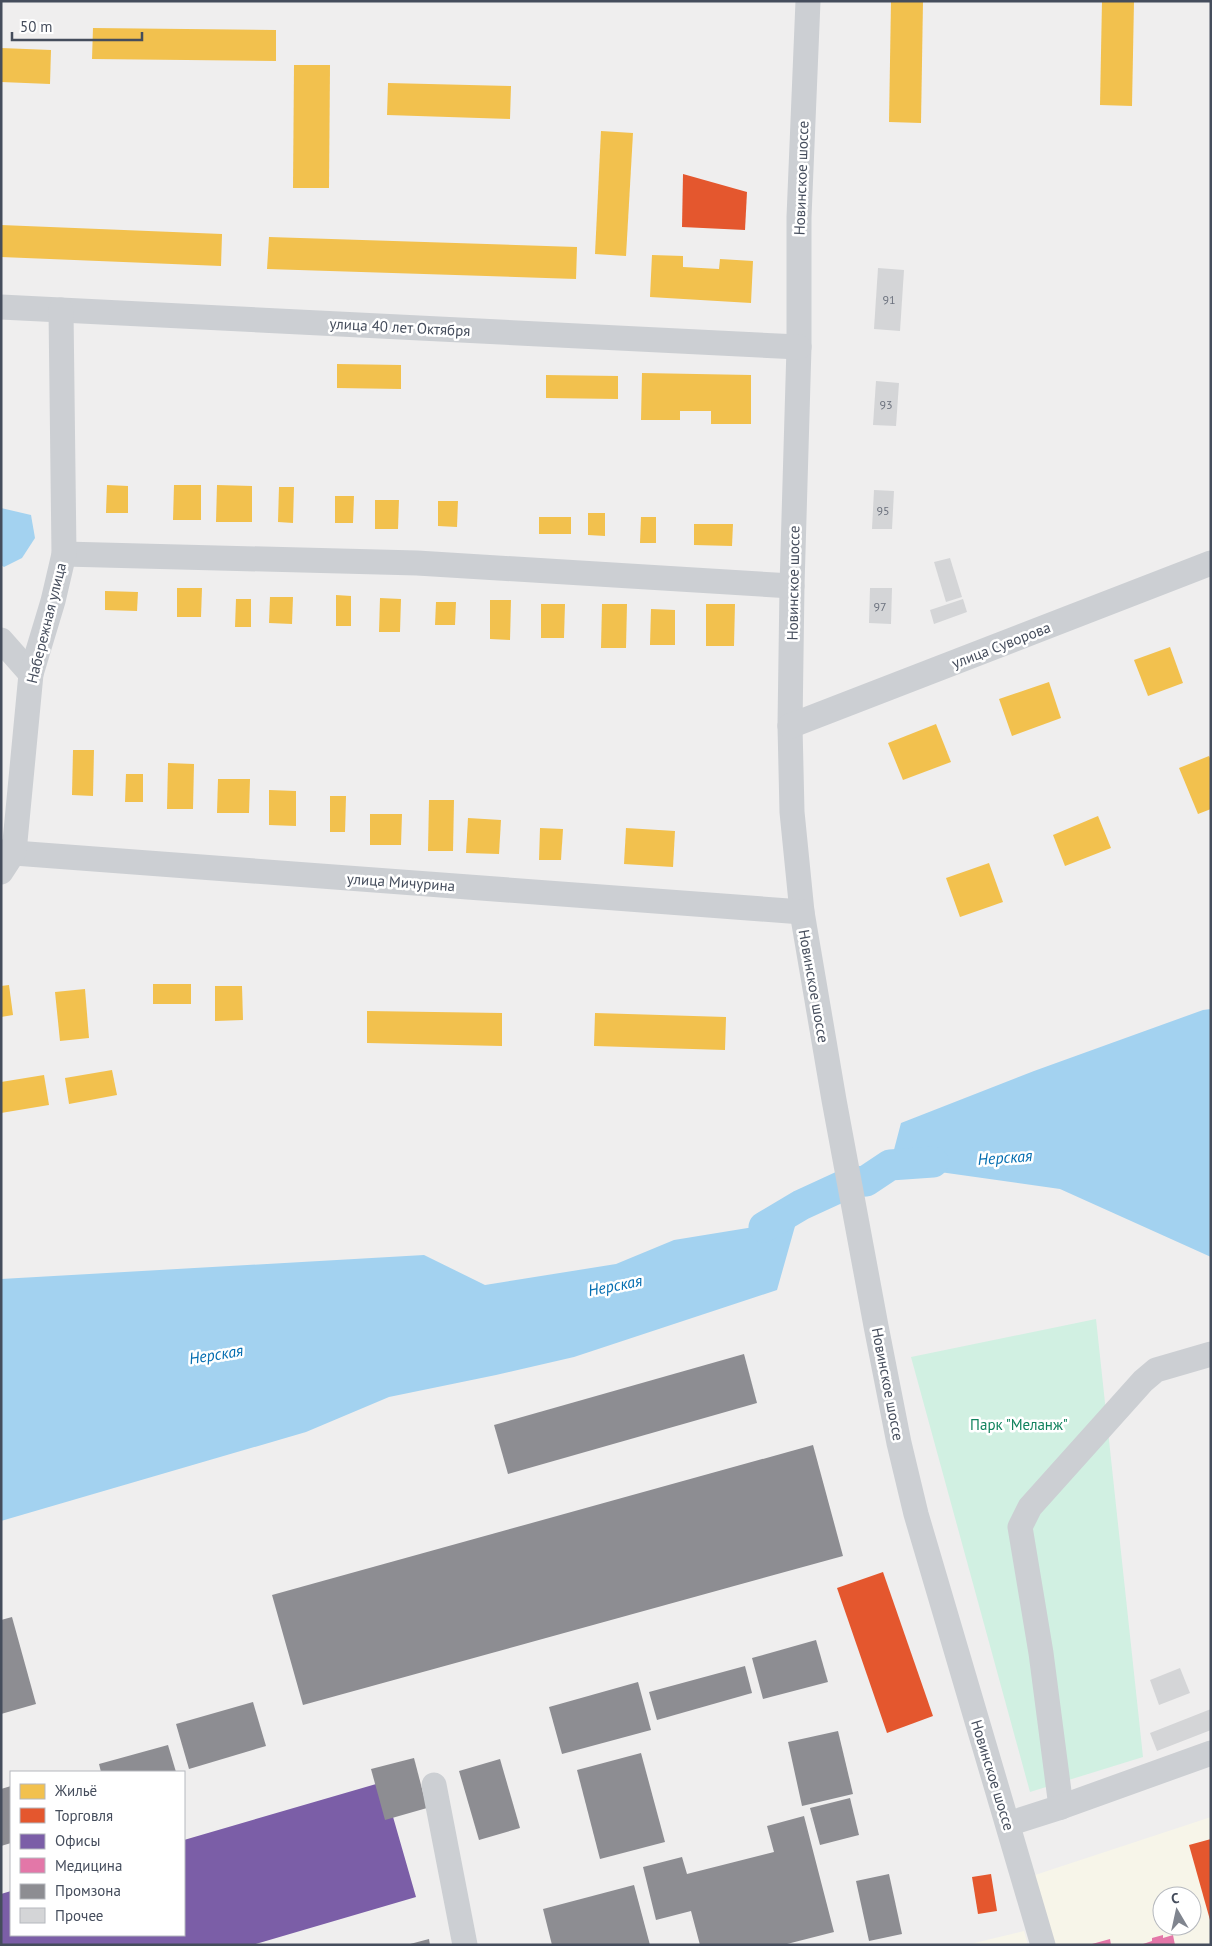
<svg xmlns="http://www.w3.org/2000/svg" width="1212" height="1946" font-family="'PT Sans',sans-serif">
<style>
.commercial{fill:#f7f5e9;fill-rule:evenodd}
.green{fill:#d1f0e2}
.water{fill:#a3d2f0}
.homes{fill:#f2c14e}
.shops{fill:#e4572e}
.offices{fill:#7b5ea7}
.health{fill:#e377a8}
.industry{fill:#8d8d92}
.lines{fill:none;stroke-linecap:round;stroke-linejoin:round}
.river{stroke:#a3d2f0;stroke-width:31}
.building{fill:#d4d5d7}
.minor{stroke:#cccfd3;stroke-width:25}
.labels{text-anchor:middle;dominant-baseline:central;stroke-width:5;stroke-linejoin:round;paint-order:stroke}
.number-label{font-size:12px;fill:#6b717d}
.street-label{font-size:15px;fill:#454d5c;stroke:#fff}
.park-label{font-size:15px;fill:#11825d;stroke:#fff}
.water-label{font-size:16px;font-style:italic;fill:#036db0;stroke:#fff}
</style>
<rect width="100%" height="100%" fill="#efeeee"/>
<g class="commercial">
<path d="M1211,1817V1945H1051L1032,1876ZM1162,1896H1192V1926H1162Z"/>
<polygon points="1024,1931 1028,1945 966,1945"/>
</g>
<polygon class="green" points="1096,1319 1143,1757 1030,1792 911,1357"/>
<g class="water">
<polygon points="1,508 31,515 35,538 22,558 4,567 1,565"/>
<polygon points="1211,1009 1211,1257 1060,1189 890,1165 901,1123 1034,1071 1203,1010"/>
<polygon points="801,1205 777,1290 574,1357 496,1375 389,1397 306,1432 1,1521 1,1279 424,1255 485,1285 616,1264 674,1240 760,1226"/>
</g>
<g class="homes">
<polygon points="891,1 923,1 921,123 889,122"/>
<polygon points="1102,1 1134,1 1132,106 1100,105"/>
<polygon points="93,28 276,30 276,61 92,59"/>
<polygon points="1,48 51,50 50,84 1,82"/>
<polygon points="294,65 330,65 329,188 293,188"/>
<polygon points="388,83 511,86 510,119 387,115"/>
<polygon points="601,131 633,133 626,256 595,254"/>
<polygon points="1,225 222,234 221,266 1,257"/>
<polygon points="269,237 577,247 576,279 267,269"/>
<polygon points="652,255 683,256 683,267 719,269 720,259 753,261 751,303 650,297"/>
<polygon points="337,364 401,365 401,389 337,388"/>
<polygon points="642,373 751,375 751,424 711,424 711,411 680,411 680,420 641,420"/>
<polygon points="546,375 618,376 618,399 546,398"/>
<polygon points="107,485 128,486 128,513 106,513"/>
<polygon points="174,485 201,485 201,520 173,520"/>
<polygon points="217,485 252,486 252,522 216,522"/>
<polygon points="279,487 294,487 293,523 278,522"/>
<polygon points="335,496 354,496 353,523 335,523"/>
<polygon points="375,500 399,500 398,529 375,529"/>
<polygon points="438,501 458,501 457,527 438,526"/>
<polygon points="588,513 605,513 605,536 588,535"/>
<rect x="539" y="517" width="32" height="17"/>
<polygon points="641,517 656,517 656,543 640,543"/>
<polygon points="694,524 733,524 732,546 694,545"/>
<polygon points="177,588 202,588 201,617 177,617"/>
<polygon points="105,591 138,592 137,611 105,610"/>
<polygon points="336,595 351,596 351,626 336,626"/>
<polygon points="270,597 293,597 292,624 269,623"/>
<polygon points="380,598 401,599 400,632 379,632"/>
<polygon points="236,599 251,599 251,627 235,627"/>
<polygon points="490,600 511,600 510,640 490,639"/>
<polygon points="436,602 456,602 455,625 435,625"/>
<polygon points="541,604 565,604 564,638 541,638"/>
<polygon points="602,604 627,604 626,648 601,648"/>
<polygon points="706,604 735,604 734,646 706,646"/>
<polygon points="651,609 675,610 675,645 650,645"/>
<polygon points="1170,647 1183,683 1148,696 1134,660"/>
<polygon points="1049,682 1061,718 1012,736 999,699"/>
<polygon points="936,724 951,762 903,780 888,743"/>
<polygon points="73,750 94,750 93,796 72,795"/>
<polygon points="1209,756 1211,760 1211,809 1198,814 1179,768"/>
<polygon points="168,763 194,764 193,809 167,809"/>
<polygon points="126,774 143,774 143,802 125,802"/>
<polygon points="218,779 250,779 249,813 217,813"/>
<polygon points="269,790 296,791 296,826 269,825"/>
<polygon points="330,796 346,796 345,832 330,832"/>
<polygon points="429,800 454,800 453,851 428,851"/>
<polygon points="370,814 402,814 401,845 370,845"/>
<polygon points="1098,816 1111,848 1065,866 1053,835"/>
<polygon points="468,818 501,820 499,854 466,853"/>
<polygon points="540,828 563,829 561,860 539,860"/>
<polygon points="626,828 675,831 673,867 624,864"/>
<polygon points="989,863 1003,902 960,917 946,878"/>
<rect x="153" y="984" width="38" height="20"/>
<polygon points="9,985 13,1015 1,1017 1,986"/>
<polygon points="215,986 242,986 243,1020 215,1021"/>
<polygon points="85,989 89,1038 60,1041 55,992"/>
<polygon points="367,1011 502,1013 502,1046 367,1043"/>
<polygon points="595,1013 726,1017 725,1050 594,1046"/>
<polygon points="112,1070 117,1095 69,1104 65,1078"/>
<polygon points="44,1075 49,1105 1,1113 1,1082"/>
</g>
<g class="shops">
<polygon points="683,174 747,192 745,230 682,227"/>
<polygon points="883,1572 933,1716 887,1733 837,1588"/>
<polygon points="1211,1839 1211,1920 1210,1920 1189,1845"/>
<polygon points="991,1874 997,1911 978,1914 972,1877"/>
</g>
<polygon class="offices" points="383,1782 416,1897 252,1945 1,1945 1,1894 11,1891 11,1935 184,1935 184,1840"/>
<g class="health">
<polygon points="1163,1935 1163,1938 1173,1935 1175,1945 1140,1945 1152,1941 1152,1938"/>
<polygon points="1110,1939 1111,1945 1092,1945 1092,1944"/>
</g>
<g class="industry">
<polygon points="744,1354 757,1403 508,1474 494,1425"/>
<polygon points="813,1445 843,1556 303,1705 272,1595"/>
<polygon points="12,1617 36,1704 1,1714 1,1620"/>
<polygon points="816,1640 828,1682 763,1699 752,1658"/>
<polygon points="745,1666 752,1693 657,1720 649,1692"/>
<polygon points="638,1682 651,1730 562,1754 549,1707"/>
<polygon points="253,1702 266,1746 189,1769 176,1724"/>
<polygon points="838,1731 853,1794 802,1806 788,1742"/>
<polygon points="168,1745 176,1772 101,1772 99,1764"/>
<polygon points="641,1753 665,1842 600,1859 577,1770"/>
<polygon points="414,1758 427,1808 385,1820 371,1769"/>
<polygon points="500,1759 520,1828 479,1840 459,1771"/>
<polygon points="11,1786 11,1843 1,1846 1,1789"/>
<polygon points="850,1798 859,1835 820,1845 810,1808"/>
<polygon points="804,1816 834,1932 783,1945 700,1945 691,1911 656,1920 643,1867 682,1857 687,1874 774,1852 767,1826"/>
<polygon points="889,1874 902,1934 869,1941 856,1881"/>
<polygon points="634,1885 650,1945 552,1945 543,1909"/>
<polygon points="429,1939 430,1945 410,1945 410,1944"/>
</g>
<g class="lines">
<polyline class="river" points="764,1227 801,1205 851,1182 866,1181 890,1165 933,1162"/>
</g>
<g class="building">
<polygon points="878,268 904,270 900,331 874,329"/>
<polygon points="876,381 899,383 896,426 873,425"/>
<polygon points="874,490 894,491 892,529 872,529"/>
<polygon points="950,558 962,597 946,602 934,562"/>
<polygon points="870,588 892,588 891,624 869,623"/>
<polygon points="963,599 967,612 934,624 930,610"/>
<polygon points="1180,1668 1190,1693 1159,1705 1150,1680"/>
<polygon points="1211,1709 1211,1730 1157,1751 1150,1733"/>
</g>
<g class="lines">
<g class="minor">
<polyline points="808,1 799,217 799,347 792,586 790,726 792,812 802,912 834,1100 876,1326 899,1443 916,1514 1043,1945"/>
<polyline points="1,307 799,347"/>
<polyline points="64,554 417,563 792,586"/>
<polyline points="1,640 31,674"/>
<polyline points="790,726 1211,563"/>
<polyline points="1,852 802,912"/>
<polyline points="1,872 14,852 31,674 53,601 64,554 61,310"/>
<polyline points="434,1785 465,1945"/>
<polyline points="1061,1807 1041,1653 1020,1527 1030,1507 1143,1381 1156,1370 1211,1354"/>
<polyline points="1008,1824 1061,1807 1211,1753"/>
</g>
</g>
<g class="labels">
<g class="number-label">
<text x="889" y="299">91</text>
<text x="886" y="404">93</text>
<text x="883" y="510">95</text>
<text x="880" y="606">97</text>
</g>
<g class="street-label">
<text transform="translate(801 178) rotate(-88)">Новинское шоссе</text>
<text transform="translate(400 327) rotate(3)">улица 40 лет Октября</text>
<text transform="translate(793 583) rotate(-89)">Новинское шоссе</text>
<text transform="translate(46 623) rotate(-76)">Набережная улица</text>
<text transform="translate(1001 645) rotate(-21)">улица Суворова</text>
<text transform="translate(401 882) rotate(4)">улица Мичурина</text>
<text transform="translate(814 986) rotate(80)">Новинское шоссе</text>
<text transform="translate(888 1384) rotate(79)">Новинское шоссе</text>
<text transform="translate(993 1775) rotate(73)">Новинское шоссе</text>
</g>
<g class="park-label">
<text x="1019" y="1424">Парк "Меланж"</text>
</g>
<g class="water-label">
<text transform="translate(1005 1157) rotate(-4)">Нерская</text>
<text transform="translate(615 1285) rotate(-11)">Нерская</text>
<text transform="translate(216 1354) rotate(-9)">Нерская</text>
</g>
</g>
<rect width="1212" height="1946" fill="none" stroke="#454d5c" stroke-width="5"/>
<rect x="10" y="1771" width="175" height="165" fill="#ffffff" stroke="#b5b8be"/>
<rect x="20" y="1784" width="25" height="15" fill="#f2c14e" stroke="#b5b8be"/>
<text x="55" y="1796" font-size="15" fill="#454d5c">Жильё</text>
<rect x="20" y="1808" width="25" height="15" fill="#e4572e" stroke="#b5b8be"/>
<text x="55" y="1821" font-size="15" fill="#454d5c">Торговля</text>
<rect x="20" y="1834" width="25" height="15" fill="#7b5ea7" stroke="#b5b8be"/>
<text x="55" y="1846" font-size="15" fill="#454d5c">Офисы</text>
<rect x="20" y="1858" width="25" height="15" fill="#e377a8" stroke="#b5b8be"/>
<text x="55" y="1871" font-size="15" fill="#454d5c">Медицина</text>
<rect x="20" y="1884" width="25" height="15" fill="#8d8d92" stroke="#b5b8be"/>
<text x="55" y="1896" font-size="15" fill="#454d5c">Промзона</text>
<rect x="20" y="1908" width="25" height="15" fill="#d4d5d7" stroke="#b5b8be"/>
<text x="55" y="1921" font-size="15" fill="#454d5c">Прочее</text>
<g transform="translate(1177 1911) rotate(351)"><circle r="24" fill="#ffffff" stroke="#b5b8be"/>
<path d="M0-4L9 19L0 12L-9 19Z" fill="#80858f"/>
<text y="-8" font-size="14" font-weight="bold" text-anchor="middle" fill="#454d5c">С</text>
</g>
<path d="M12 32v8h130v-8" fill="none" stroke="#454d5c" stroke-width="2.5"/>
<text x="20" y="32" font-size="15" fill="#454d5c" stroke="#ffffff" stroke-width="4" paint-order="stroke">50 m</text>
</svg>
